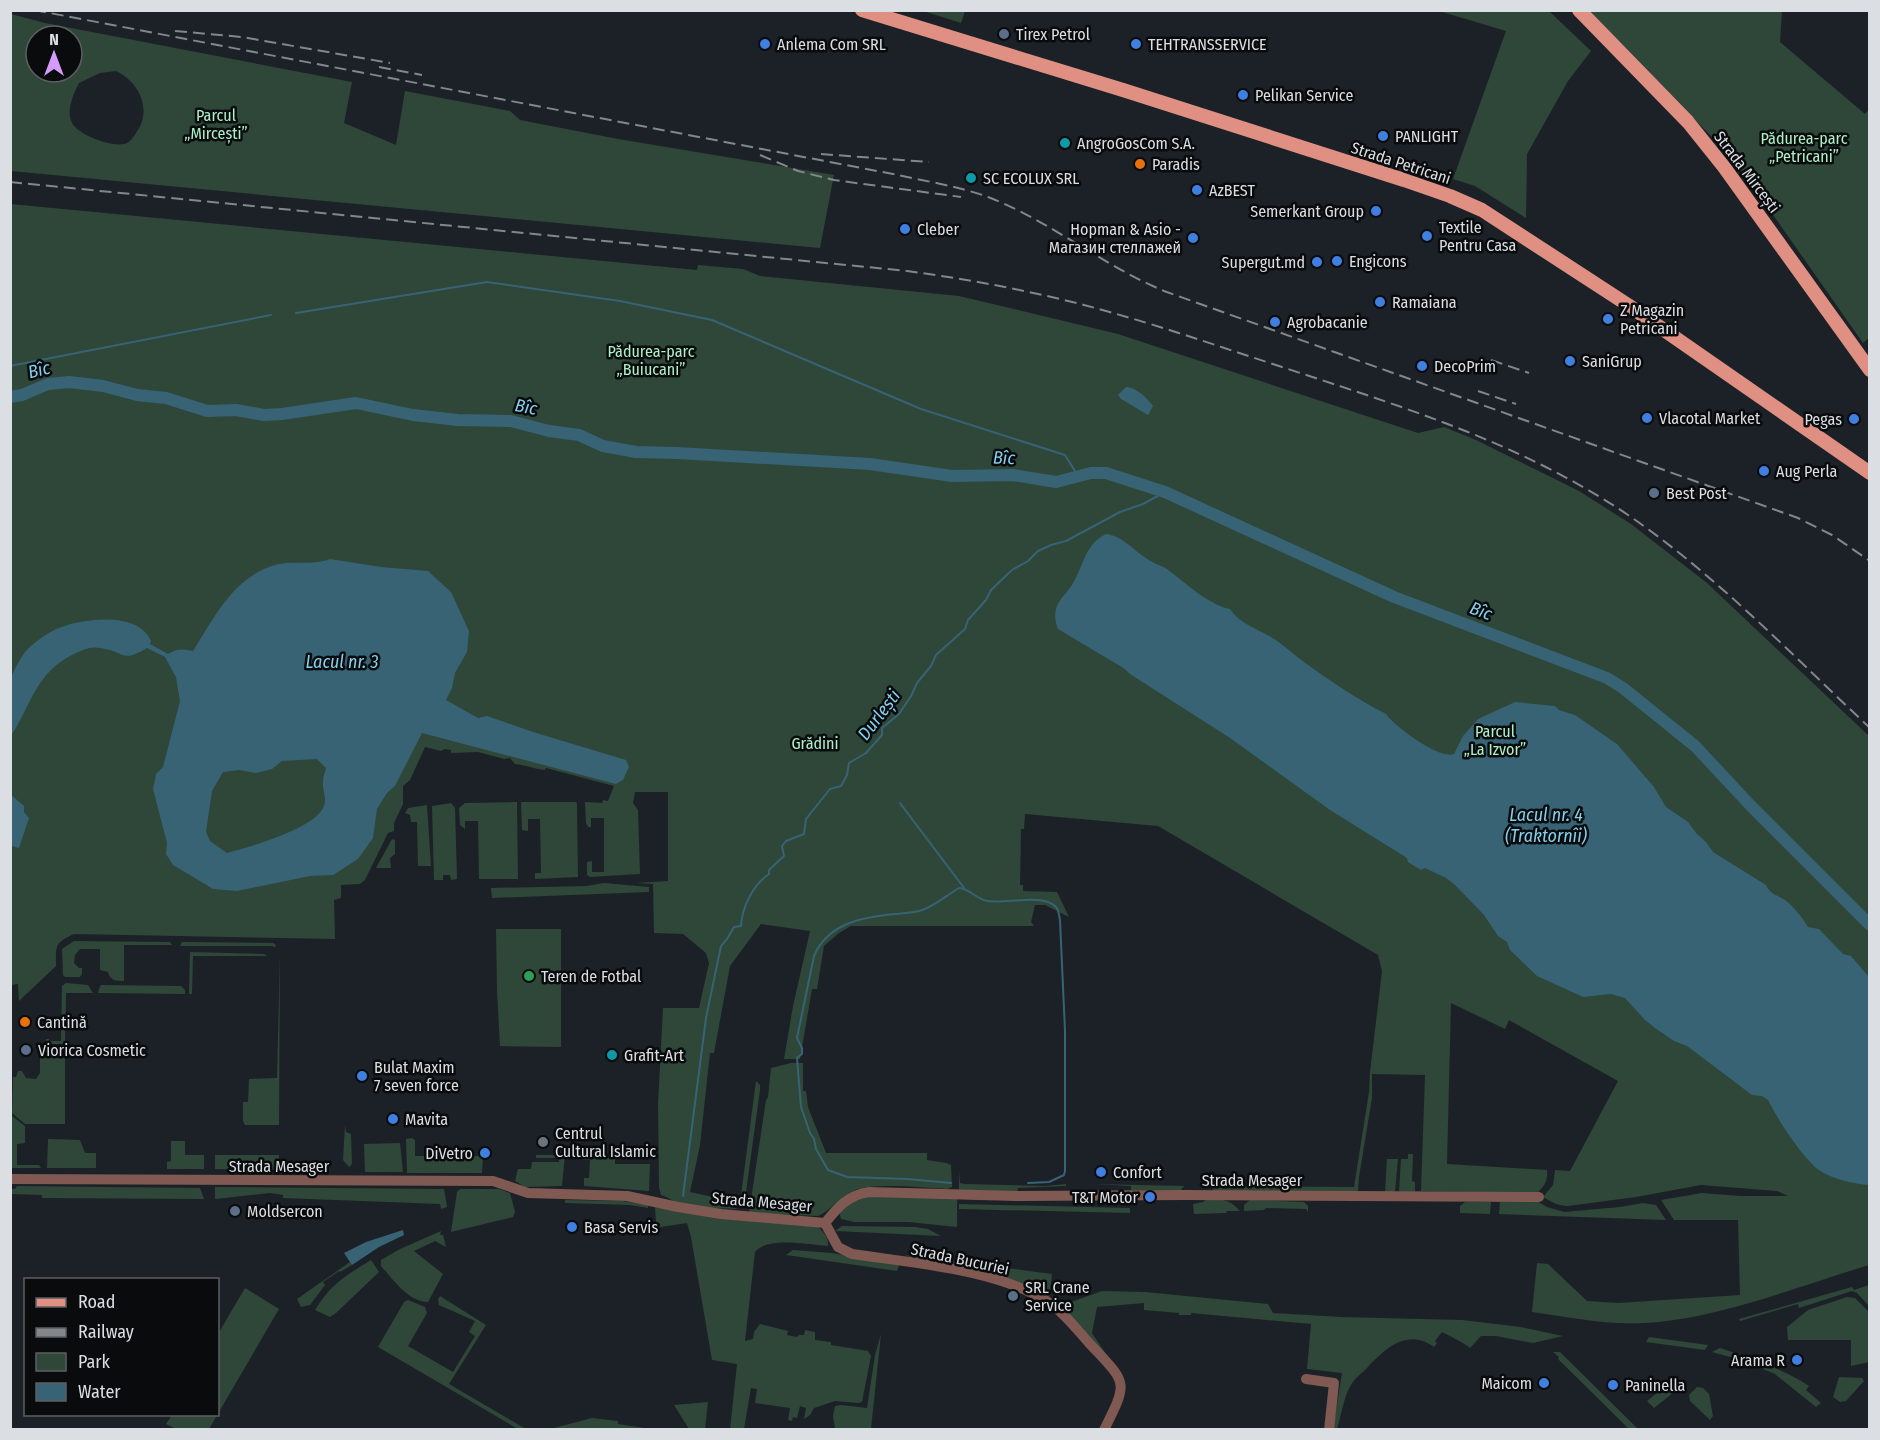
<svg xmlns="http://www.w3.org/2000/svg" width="1880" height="1440" font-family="'Fira Sans Condensed',sans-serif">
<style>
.green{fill:#2e4738;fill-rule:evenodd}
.water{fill:#376375;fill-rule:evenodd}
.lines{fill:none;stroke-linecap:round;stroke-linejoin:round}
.stream{stroke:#376375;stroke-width:2}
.river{stroke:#376375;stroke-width:12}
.minor{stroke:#7f5952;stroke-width:10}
.major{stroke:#df9083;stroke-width:14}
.rail{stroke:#83878c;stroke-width:2;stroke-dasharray:12 6;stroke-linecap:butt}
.service-dot{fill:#5c6f8a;stroke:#090b0d;stroke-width:2}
.shop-dot{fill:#3f7fe0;stroke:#090b0d;stroke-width:2}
.culture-dot{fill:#0f9aa8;stroke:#090b0d;stroke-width:2}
.food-dot{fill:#e8710a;stroke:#090b0d;stroke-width:2}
.leisure-dot{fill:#2e9e5b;stroke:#090b0d;stroke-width:2}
.worship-dot{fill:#6b7280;stroke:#090b0d;stroke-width:2}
.labels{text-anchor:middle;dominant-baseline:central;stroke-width:5;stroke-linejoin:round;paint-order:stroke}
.poi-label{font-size:16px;fill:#dbdee2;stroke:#090b0d;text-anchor:start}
.park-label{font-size:16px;fill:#aef0c8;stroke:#090b0d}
.street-label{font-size:16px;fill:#dbdee2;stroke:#090b0d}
.water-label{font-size:18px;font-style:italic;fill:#85d0ef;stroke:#090b0d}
</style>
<rect width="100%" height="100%" fill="#1c2127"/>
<g class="green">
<polygon points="923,11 965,11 961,23"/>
<polygon points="1439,11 1549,11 1591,51 1568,81 1527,154 1526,218 1475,186 1453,179 1506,31"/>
<polygon points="1587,11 1782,11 1780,42 1865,114 1869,109 1870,337 1863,343 1757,192 1720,145"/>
<path d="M11,14L45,23L352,82L344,123L396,145L405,91L510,111L520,120L618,139L834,175L820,248L11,171ZM36,36H72V72H36ZM116,71C139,82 153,110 136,133C134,136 131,141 127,143C115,149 78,135 72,123C66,112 73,94 79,83L100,73Z"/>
<path d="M11,204L697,270L698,265L743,269L760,276L959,296L1118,334L1418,433L1444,427L1476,440L1579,491L1631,524L1707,583L1869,736V1265C1800,1286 1714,1320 1642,1323C1606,1325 1568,1317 1532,1312L1537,1263L1548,1264L1587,1301L1618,1303L1740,1295L1738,1220H1674L1661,1200L1702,1193L1740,1196H1788L1777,1191L1701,1185L1636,1197L1568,1206C1559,1206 1551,1202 1543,1197L1553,1185L1555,1170L1570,1171L1618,1081L1509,1020L1505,1029L1451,1003L1447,1164L1547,1170C1548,1180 1545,1186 1537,1193L1421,1191L1425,1075L1372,1074V1098L1359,1177L1358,1192L1214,1191L1210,1186L1354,1187L1369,1092L1370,1072L1382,971L1378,955L1158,826L1025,814L1024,829H1021L1020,885H1023V891L1057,892L1069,917L1045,905H1035L1031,922L1034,926H851L839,933L824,946L817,989H812L800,1059H784L793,1006L810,931L761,924L730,966L714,1053H710L700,1145L690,1192L740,1203L756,1081L760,1085V1090L746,1192L741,1207L735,1209C720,1208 692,1210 678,1203C673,1201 667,1197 661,1195L659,1187L658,1105L663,1008H699L709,963L706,953L683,934L654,933L653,884L636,883L668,881V792H635L633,803L638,810L640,874L590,877L587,875V862L592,861V872H604V818H591V827H588L586,823L585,802L602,803L603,800L608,801L614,786L546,768L545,770C534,769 526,765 515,764L510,758L504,759L478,752L451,753V750L445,749L441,751L425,747L410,780L403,786V804L394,823V831L388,833L365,880L360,884L341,885V898L334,900L335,939L74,934C54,943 56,946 56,966L19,1001L18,984L11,985Z"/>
<polygon points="517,802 518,879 479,879 478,821 465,821 465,829 460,825 459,808 465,803"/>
<polygon points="521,802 576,802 577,804 578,877 535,879 535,873 541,873 540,819 528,819 528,831 522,830"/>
<polygon points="451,803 455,808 457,879 451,880 450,875 443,875 443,880 434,880 432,806"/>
<polygon points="427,805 431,866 418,866 417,822 411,822 410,815 405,813 408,808"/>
<polygon points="392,839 395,840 395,854 390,858 391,868 376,868"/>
<polygon points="604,883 649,887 649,892 492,898 491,888 587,886"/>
<polygon points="496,929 561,929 561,1047 500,1046 497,991"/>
<path d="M74,941L170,942L172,945H124V981C117,981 110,981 108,972L100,970V949H80L75,955L74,963L79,968H82V974L80,977H65L63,975L62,949Z"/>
<polygon points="182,942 273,943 276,945 274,948 273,946 180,946"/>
<polygon points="190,952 264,954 267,956 193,956 192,994 189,994"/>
<polygon points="280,953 279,1125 245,1125 243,1121 243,1102 248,1102 249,1079 277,1078"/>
<polygon points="66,983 88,985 93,993 66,993 65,1044 46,1044 46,1039 49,1039 49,1041 61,1041 62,986"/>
<polygon points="101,985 181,986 185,990 185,994 98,993 99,989"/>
<polygon points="40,1051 65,1051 65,1124 25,1124 12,1113 13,1077 16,1077 18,1071 22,1071 26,1078 36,1079 40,1073"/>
<path d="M791,1063H803V1091H806L808,1107L826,1153H927V1160L946,1163L951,1165L952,1187L947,1189C925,1188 871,1182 853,1191C840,1198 831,1210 818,1216L749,1213L766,1100L768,1097L771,1068Z"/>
<polygon points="12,1116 25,1126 25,1143 17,1144 17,1165 39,1165 41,1168 11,1168"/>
<polygon points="345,1125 346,1132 351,1134 352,1164 349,1167 343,1160"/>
<polygon points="412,1138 415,1140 415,1156 483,1156 482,1173 407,1173 406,1139"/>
<polygon points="48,1139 80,1140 85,1153 96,1153 96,1168 47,1168"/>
<polygon points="171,1141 185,1141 185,1155 204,1155 204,1169 167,1169 167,1162 171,1161"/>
<polygon points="400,1143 403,1172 365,1172 364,1144"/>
<polygon points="583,1152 589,1153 590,1156 615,1157 615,1164 650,1164 649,1191 584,1186 584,1178 589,1178 590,1160 583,1160"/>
<polygon points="1408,1154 1413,1154 1412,1181 1415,1182 1415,1192 1399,1192 1401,1159 1408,1159"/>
<polygon points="215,1155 279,1155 279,1170 215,1169"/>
<polygon points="536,1155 565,1155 562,1186 525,1187 515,1181 518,1169 531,1169 532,1162 559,1162 559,1158 536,1158"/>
<polygon points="1387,1159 1398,1159 1395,1192 1385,1192"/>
<polygon points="959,1171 960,1183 965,1184 1044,1186 1066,1184 1066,1186 1018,1188 1017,1193 959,1191"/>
<polygon points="1092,1184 1184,1186 1180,1191 1131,1190 1131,1186"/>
<polygon points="17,1186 200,1188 204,1199 42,1198 42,1195 11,1194 11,1189 15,1189"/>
<polygon points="215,1187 444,1189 447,1207 441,1209 440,1204 283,1198 283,1195 270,1193 215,1199"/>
<polygon points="460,1189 499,1189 510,1193 515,1212 513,1217 451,1232 457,1192"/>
<polygon points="869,1196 957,1198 957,1227 908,1222 854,1222 841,1219 839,1211 848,1204"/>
<path d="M1207,1199C1225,1200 1229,1199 1240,1211H1227L1226,1213L1194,1214L1193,1204L1203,1202Z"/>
<polygon points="565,1200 622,1201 648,1205 648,1208 630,1205 565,1203"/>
<polygon points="1250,1200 1304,1202 1308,1206 1308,1212 1306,1209 1266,1208 1264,1210 1244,1211 1244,1205"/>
<polygon points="1535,1200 1547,1207 1564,1212 1620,1207 1643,1203 1656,1205 1666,1220 1499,1214 1500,1202"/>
<polygon points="1465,1202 1491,1202 1490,1214 1460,1213 1460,1206"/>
<polygon points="959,1204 1130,1208 1130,1213 959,1209"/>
<path d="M655,1206L817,1226C823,1231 829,1238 828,1246C810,1245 767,1236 755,1252L745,1341L753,1339L754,1332L760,1324L788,1331L787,1335L797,1337L799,1335H804L805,1330L815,1332V1340L831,1342V1345L868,1351L871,1356L862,1402L858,1403L835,1401L814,1408L810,1415L804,1419L806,1408L800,1406L797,1418L793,1417L792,1421L788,1420L790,1408L755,1403L757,1389L751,1388L744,1429H730L737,1364L712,1360L691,1237L687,1223L654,1228L643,1227L656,1225Z"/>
<polygon points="842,1226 916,1227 928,1229 941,1236 835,1231"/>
<path d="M441,1231L440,1235H443L446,1247L435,1241L414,1251L443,1274L428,1302C407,1301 394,1280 381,1266V1260L400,1249Z"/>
<polygon points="793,1250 832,1253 899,1265 897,1271 786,1255"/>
<polygon points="905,1255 1052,1274 1049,1299 920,1260"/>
<path d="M371,1260L379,1272L336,1313L330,1317L315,1310C331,1284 345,1276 371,1260Z"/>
<polygon points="350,1262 352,1265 340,1272 339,1271 323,1282 325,1285 310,1305 301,1307 297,1299"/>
<polygon points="1869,1285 1869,1306 1857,1293 1852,1291 1799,1308 1798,1304 1740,1321 1739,1319 1852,1287 1854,1290"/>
<polygon points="245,1288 279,1309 209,1429 176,1429 166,1424 172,1415 218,1414 218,1334"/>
<path d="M1102,1291L1145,1292L1268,1304L1273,1313L1341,1317L1462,1320L1521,1327L1563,1336L1533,1343L1496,1336H1481L1470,1348C1466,1344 1448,1335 1442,1332L1435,1341L1437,1343L1434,1347C1407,1328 1386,1348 1367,1368C1362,1373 1354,1379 1351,1385C1344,1395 1341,1417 1337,1429H1333L1342,1373L1307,1369L1311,1324L1191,1313V1315H1179V1313L1144,1310V1303L1097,1307L1092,1333L1108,1357L1057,1307Z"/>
<polygon points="440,1296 486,1325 449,1384 526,1429 518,1429 378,1347 404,1302 408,1300 425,1307 427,1313 408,1346 453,1372 475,1336 469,1332 475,1321 439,1305 438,1299"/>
<polygon points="1847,1297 1855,1298 1869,1312 1869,1362 1851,1366 1851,1340 1788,1340 1787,1327 1808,1310"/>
<polygon points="881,1334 871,1429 835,1429 833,1416 835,1406 841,1405 867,1408 875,1355"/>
<polygon points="1649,1337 1708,1345 1705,1350 1646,1342"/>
<path d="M1720,1348C1750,1358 1782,1368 1809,1386L1806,1390L1821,1403L1816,1407L1775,1374L1741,1360L1712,1352Z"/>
<polygon points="1553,1352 1560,1352 1638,1429 1629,1429 1558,1359 1559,1357"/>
<polygon points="1839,1377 1862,1378 1864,1381 1846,1401 1840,1402 1833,1397"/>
<polygon points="1664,1387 1673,1393 1654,1408 1647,1401"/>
<polygon points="1697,1387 1703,1388 1709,1394 1713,1416 1710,1420 1690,1401 1689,1395"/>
<polygon points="708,1402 705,1429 689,1429 674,1405"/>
<polygon points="592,1418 618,1421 618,1424 651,1429 550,1429"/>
</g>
<g class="water">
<path d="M1126,387C1136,387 1147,398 1153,406L1148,415L1121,399L1118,395Z"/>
<path d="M1106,534C1123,536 1133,550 1146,558C1152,563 1160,565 1167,569C1186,583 1207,604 1230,609C1239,623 1257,629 1271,637C1283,644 1293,654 1304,662C1330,681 1357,699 1386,714C1394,726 1440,760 1454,754L1463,736L1478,719L1515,702L1555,706L1559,710L1575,715L1617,744L1654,787L1666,807L1688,822L1696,833L1706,842L1713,852L1766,885C1770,894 1777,895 1785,900C1795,908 1802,917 1808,927L1819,929L1843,954L1851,956L1869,977V1185C1854,1184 1832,1179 1819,1170C1802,1157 1778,1120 1768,1100L1762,1096L1752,1095L1687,1046L1674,1041L1655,1028L1645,1020L1625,998L1611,994L1583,997L1537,976L1510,950L1507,942L1498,936L1484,915L1455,885L1446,878L1425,868L1421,870L1408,862L1407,858L1330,810L1230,738L1130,674L1125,669L1058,629C1055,622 1054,613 1057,606C1060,598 1069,591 1073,583C1084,565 1085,544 1106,534Z"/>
<path d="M330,559L381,567L428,571L451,592L469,631L467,652L455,673L452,688L446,700L478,718L487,716L533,732L626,760L629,767L623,780L616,784L422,733L395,786L387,793L377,809L373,838L358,859L333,875L310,876L237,891L213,889L173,865L166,854L167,843L153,789L156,774L163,767L180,701L176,677L165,657L147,648C120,664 126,651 100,648C90,646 83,650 74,654C36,672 31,705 11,736C10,721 7,694 10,681C12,673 20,659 25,652C33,643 48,632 59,628C83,618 139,611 151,641L150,644L168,654C177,648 183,649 193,651C214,618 233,577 275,565C294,560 312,566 330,559ZM317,759L326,768C325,772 323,777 323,781C322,792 328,798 323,808C313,829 249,847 227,853L210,841L206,832L212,791L223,772L239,770L256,773L272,769L282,761Z"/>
<polygon points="10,794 24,806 24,812 29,818 19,848 11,846"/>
<polygon points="403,1230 404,1235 379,1247 352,1265 344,1253 366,1242"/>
</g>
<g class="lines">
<g class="stream">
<polyline points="296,313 487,282 620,301 712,320 921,409 1065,455 1078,476"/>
<polyline points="10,366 271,315"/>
<polyline points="900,803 964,888"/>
<path d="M951,1183L908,1179L847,1177L828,1170L816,1149L814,1139L810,1133L801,1107L797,1058L802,1054V1048L797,1038L814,956C828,923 863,917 895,914C903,913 911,913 919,911C932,908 947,895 959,888C969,888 977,900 988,901C1006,904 1044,893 1056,907C1059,910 1059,916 1060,920L1065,1031V1171L1064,1175L1049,1182L1028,1183"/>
<path d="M683,1196L706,1018L721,946L727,939L734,927L741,926C742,907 753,885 769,874V870L784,856L782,846L786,841L804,834L806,819L830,789L841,786L847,775L849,763L866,753L882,735V728L899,714L911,696L917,683L931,666L936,655L965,629L968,620L986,600L991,590L1012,570L1028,561L1038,551L1051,545L1066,541L1120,512L1143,504L1165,492"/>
</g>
<polyline class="river" points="10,397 22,395 48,384 69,382 103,386 137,395 166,398 207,411 236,410 264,415 282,414 356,403 413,415 458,420 511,421 549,431 579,435 603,446 636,452 677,453 870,464 952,476 1013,475 1056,482 1091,473 1106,473 1165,492 1394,597 1607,678 1623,688 1695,746 1751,806 1870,925"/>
<g class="minor">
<polyline points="10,1179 493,1181 528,1193 627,1196 678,1207 721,1214 825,1223"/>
<path d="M825,1223C838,1207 848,1195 869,1192L1016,1196L1186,1195L1539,1197"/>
<path d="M825,1223L838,1247L852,1254C912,1263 997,1269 1048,1302C1064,1312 1077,1330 1090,1344C1127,1384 1129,1380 1104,1430"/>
<polyline points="1306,1379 1334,1383 1329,1430"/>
</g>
<g class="major">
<polyline points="862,10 1123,90 1404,180 1450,196 1482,210 1628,305 1870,473"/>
<polyline points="1579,10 1688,122 1724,167 1870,370"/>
</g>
<g class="rail">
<path d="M34,10L893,174C924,181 958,186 988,197C1050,221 1102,265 1164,291L1798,518L1832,535L1870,561"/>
<polyline points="175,31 242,37 390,63"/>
<polyline points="379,67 422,75"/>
<polyline points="821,154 929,162"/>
<polyline points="760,155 798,171 834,180 961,197"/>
<path d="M10,182L907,271C967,279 1026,290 1084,305C1153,323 1220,347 1288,369C1406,408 1523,444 1628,515C1716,575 1792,655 1870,728"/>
<polyline points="1491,360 1529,373"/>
<polyline points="1478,391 1516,404"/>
</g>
</g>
<g class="service-dot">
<circle cx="1004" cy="34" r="6"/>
<circle cx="1654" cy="493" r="6"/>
<circle cx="26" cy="1050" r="6"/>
<circle cx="235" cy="1211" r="6"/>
<circle cx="1013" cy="1296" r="6"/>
</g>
<g class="shop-dot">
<circle cx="765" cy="44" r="6"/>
<circle cx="1136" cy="44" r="6"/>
<circle cx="1243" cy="95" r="6"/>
<circle cx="1383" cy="136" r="6"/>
<circle cx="1197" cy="190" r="6"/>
<circle cx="1376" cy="211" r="6"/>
<circle cx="905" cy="229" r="6"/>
<circle cx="1427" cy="236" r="6"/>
<circle cx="1193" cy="238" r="6"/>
<circle cx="1337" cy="261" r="6"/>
<circle cx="1317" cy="262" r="6"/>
<circle cx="1380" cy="302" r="6"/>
<circle cx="1608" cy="319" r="6"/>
<circle cx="1275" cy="322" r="6"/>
<circle cx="1570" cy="361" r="6"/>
<circle cx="1422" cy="366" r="6"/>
<circle cx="1647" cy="418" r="6"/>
<circle cx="1854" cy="419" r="6"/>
<circle cx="1764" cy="471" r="6"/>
<circle cx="362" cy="1076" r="6"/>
<circle cx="393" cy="1119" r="6"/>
<circle cx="485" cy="1153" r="6"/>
<circle cx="1101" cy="1172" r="6"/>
<circle cx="1150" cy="1197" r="6"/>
<circle cx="572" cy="1227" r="6"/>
<circle cx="1797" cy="1360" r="6"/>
<circle cx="1544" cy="1383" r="6"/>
<circle cx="1613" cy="1385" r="6"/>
</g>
<g class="culture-dot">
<circle cx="1065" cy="143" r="6"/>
<circle cx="971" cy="178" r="6"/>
<circle cx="612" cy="1055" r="6"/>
</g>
<g class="food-dot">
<circle cx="1140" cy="164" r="6"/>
<circle cx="25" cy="1022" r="6"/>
</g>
<circle class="leisure-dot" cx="529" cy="976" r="6"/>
<circle class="worship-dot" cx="543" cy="1142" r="6"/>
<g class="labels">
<g class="poi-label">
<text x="1016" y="34">Tirex Petrol</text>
<text x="777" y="44">Anlema Com SRL</text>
<text x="1148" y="44">TEHTRANSSERVICE</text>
<text x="1255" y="95">Pelikan Service</text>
<text x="1395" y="136">PANLIGHT</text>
<text x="1077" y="143">AngroGosCom S.A.</text>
<text x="1152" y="164">Paradis</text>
<text x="983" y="178">SC ECOLUX SRL</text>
<text x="1209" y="190">AzBEST</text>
<text x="1364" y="211" text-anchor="end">Semerkant Group</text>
<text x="1439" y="227">Textile<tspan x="1439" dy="18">Pentru Casa</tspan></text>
<text x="917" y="229">Cleber</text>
<text x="1181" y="229" text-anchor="end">Hopman &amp; Asio -<tspan x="1181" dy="18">Магазин стеллажей</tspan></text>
<text x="1349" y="261">Engicons</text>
<text x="1305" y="262" text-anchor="end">Supergut.md</text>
<text x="1392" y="302">Ramaiana</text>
<text x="1620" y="310">Z Magazin<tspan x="1620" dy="18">Petricani</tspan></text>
<text x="1287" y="322">Agrobacanie</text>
<text x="1582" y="361">SaniGrup</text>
<text x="1434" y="366">DecoPrim</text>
<text x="1659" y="418">Vlacotal Market</text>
<text x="1842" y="419" text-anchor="end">Pegas</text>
<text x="1776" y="471">Aug Perla</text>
<text x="1666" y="493">Best Post</text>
<text x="541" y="976">Teren de Fotbal</text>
<text x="37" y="1022">Cantină</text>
<text x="38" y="1050">Viorica Cosmetic</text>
<text x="624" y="1055">Grafit-Art</text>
<text x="374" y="1067">Bulat Maxim<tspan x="374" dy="18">7 seven force</tspan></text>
<text x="405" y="1119">Mavita</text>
<text x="555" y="1133">Centrul<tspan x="555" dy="18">Cultural Islamic</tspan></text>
<text x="473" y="1153" text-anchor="end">DiVetro</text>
<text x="1113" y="1172">Confort</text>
<text x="1138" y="1197" text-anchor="end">T&amp;T Motor</text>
<text x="247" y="1211">Moldsercon</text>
<text x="584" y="1227">Basa Servis</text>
<text x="1025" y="1287">SRL Crane<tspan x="1025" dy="18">Service</tspan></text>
<text x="1785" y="1360" text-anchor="end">Arama R</text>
<text x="1532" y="1383" text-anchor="end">Maicom</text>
<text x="1625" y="1385">Paninella</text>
</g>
<g class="park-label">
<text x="216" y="115">Parcul<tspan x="216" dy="18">„Mircești”</tspan></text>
<text x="1804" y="138">Pădurea-parc<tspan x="1804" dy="18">„Petricani”</tspan></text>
<text x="651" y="351">Pădurea-parc<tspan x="651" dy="18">„Buiucani”</tspan></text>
<text x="1495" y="731">Parcul<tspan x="1495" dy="18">„La Izvor”</tspan></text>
<text x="815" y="743">Grădini</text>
</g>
<g class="street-label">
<text transform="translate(1401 163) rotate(18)">Strada Petricani</text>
<text transform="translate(1747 172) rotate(53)">Strada Mircești</text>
<text x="279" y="1166">Strada Mesager</text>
<text x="1252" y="1180">Strada Mesager</text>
<text transform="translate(762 1202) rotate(5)">Strada Mesager</text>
<text transform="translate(960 1259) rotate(12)">Strada Bucuriei</text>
</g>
<g class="water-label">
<text transform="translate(39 370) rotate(-14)">Bîc</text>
<text transform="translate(526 407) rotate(11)">Bîc</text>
<text transform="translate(1004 458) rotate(2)">Bîc</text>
<text transform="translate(1481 611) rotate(21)">Bîc</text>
<text x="342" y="662">Lacul nr. 3</text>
<text transform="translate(879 715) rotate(-53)">Durlești</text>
<text x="1546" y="815">Lacul nr. 4<tspan x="1546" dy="21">(Traktornîi)</tspan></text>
</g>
</g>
<rect width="1880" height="1440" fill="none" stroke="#dbdee2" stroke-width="24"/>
<rect x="24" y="1278" width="195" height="138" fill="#090b0d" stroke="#5d5f62" stroke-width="1.5"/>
<rect x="36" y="1298" width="30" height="9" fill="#df9083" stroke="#5d5f62" stroke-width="1.5"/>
<text x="78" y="1308" font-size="18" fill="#dbdee2">Road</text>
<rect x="36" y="1328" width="30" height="9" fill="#83878c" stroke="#5d5f62" stroke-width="1.5"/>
<text x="78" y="1338" font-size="18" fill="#dbdee2">Railway</text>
<rect x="36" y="1353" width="30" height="18" fill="#2e4738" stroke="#5d5f62" stroke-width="1.5"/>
<text x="78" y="1368" font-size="18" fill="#dbdee2">Park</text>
<rect x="36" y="1383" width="30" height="18" fill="#376375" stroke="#5d5f62" stroke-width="1.5"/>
<text x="78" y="1398" font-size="18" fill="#dbdee2">Water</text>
<g transform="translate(54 54)"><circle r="28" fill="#090b0d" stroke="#5d5f62" stroke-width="1.5"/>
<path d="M0-4.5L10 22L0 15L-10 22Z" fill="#d59bfa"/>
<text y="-9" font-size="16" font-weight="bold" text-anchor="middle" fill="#dbdee2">N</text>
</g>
</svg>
